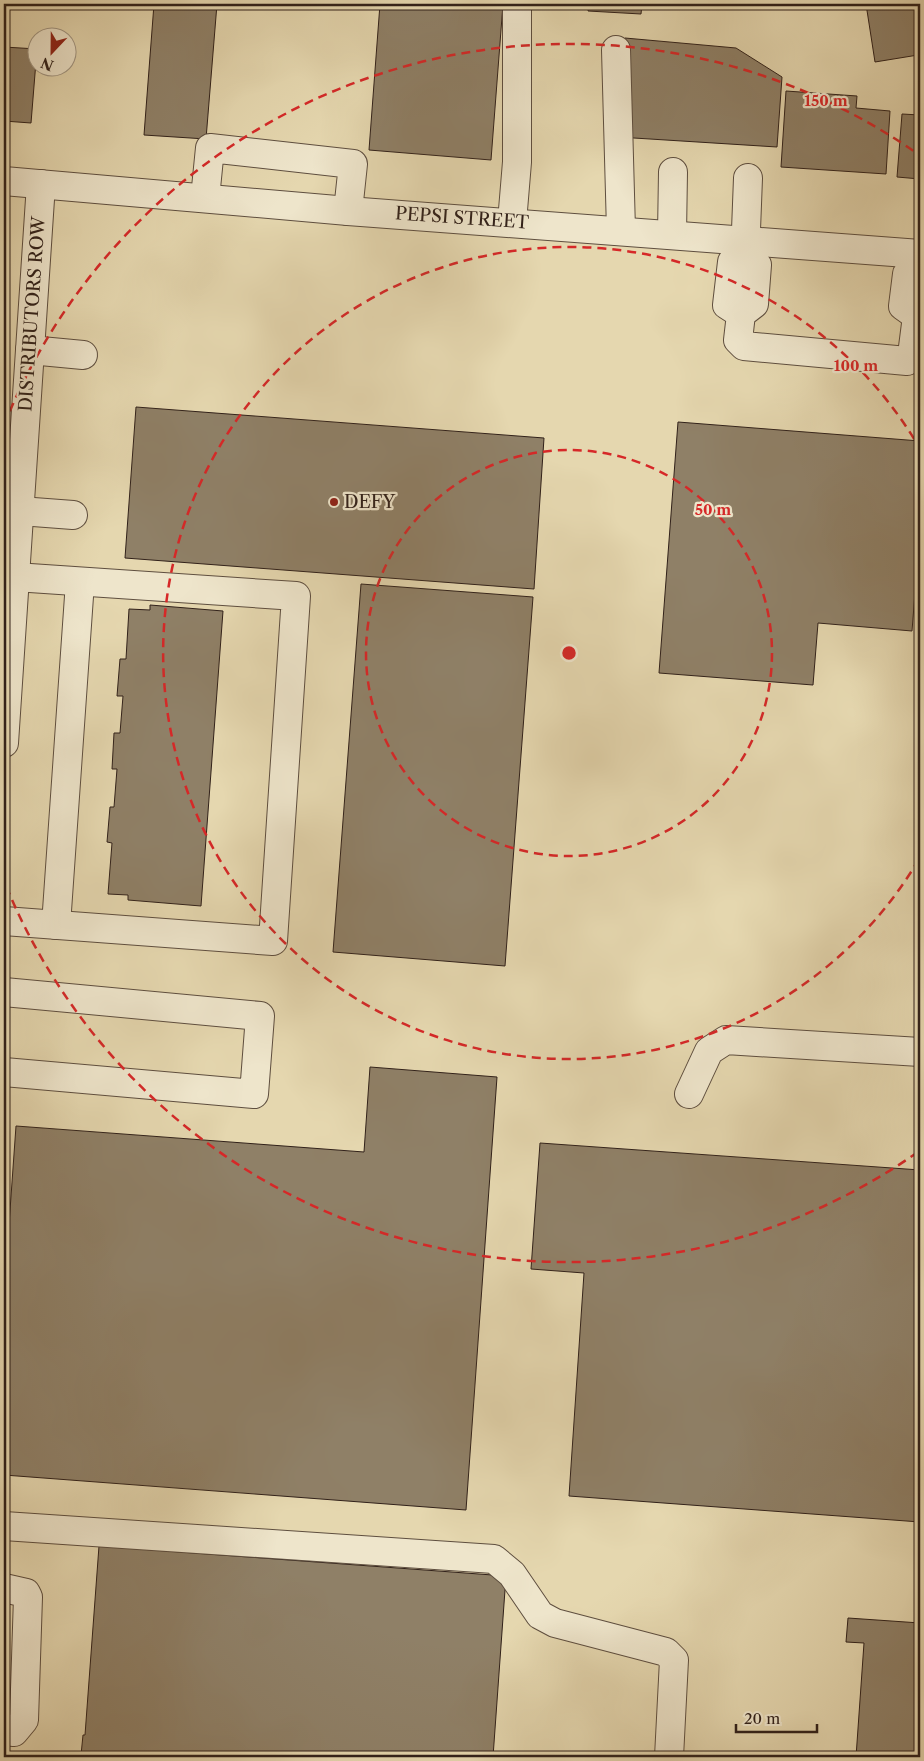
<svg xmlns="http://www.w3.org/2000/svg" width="924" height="1761" font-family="'Libre Caslon Text',serif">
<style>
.building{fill:#8f8067;stroke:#31211a}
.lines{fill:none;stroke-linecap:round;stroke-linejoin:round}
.minor-casing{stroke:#5e4e3f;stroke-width:30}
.minor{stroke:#eee5cb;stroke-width:28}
.ring{fill:none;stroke:#d62828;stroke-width:2.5;stroke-dasharray:9 6}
.poi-dot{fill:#8f2418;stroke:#eee5cb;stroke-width:2}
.labels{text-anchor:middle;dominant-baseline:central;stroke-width:4.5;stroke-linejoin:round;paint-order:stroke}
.street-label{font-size:18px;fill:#31211a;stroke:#eee5cb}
.poi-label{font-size:18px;fill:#31211a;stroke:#eee5cb;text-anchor:start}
.centre{fill:#d62828;stroke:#eee5cb;stroke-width:2.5}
.ring-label{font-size:15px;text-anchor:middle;font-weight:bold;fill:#d62828;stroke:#eee5cb;stroke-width:4.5;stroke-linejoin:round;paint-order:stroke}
</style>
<rect width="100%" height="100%" fill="#e5d7af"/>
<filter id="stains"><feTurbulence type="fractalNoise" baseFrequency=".004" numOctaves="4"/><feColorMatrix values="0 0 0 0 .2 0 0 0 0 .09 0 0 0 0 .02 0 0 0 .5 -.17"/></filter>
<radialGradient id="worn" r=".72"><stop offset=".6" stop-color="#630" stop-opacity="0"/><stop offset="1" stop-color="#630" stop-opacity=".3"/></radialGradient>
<g class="building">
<polygon points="154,4 217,4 206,139 144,135"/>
<polygon points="380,4 503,4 491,160 369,150"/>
<polygon points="589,4 642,4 641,14 588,11"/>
<polygon points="866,4 920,4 920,68 918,55 875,62"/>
<polygon points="625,38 736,48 782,77 777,147 618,137"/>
<polygon points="4,47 37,49 31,123 4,121"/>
<polygon points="786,91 857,96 856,108 890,111 886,174 781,167"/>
<polygon points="902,114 920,115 920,179 897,177"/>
<polygon points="136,407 544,438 534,589 125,558"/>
<polygon points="678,422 920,441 920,528 912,631 818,623 813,685 659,673"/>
<polygon points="361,584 533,597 505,966 333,952"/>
<polygon points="150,605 223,611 201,906 128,900 128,895 108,894 112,843 107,842 110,807 114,807 117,769 112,769 114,733 120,733 123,696 117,696 120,659 126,659 129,609 150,610"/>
<polygon points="370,1067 497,1077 466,1510 4,1475 4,1295 16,1126 364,1152"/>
<polygon points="540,1143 920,1170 920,1522 569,1496 584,1273 531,1269"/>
<polygon points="99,1546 506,1576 493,1757 108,1757 81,1755 83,1735 85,1735"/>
<polygon points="848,1618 920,1623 920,1757 856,1757 864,1643 846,1642"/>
</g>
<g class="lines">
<g class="minor-casing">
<g id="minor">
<polyline points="616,50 621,230"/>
<polyline points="4,181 348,211 920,254 919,268"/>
<polyline points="205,198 210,148 353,164 348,211"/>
<polyline points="512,222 517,162 517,7"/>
<polyline points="672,234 673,172"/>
<polyline points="745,256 748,178"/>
<polyline points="920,269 907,274 903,306 917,316 920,314"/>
<polyline points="741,314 727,305 732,262 745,256 757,265 754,304 741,314 738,340 744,346 907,361 912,355 917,316"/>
<polyline points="30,350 83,355"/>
<polyline points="20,511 73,515"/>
<polyline points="4,743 41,184"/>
<polyline points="4,921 273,941 296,596 15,577"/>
<polyline points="56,925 80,582"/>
<polyline points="4,992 260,1016 254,1094 4,1072"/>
<polyline points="689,1094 709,1051 726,1040 920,1052"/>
<polyline points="4,1526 494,1559 512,1574 540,1615 555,1623 666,1652 674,1660 669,1757"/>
<polyline points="4,1588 26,1593 28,1597 24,1720 14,1732 4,1731"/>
</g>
</g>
<use href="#minor" class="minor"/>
</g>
<g class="ring">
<circle cx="569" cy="653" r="203"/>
<path d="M919 859A406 406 0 1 1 919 447"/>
<path d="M918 1152A609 609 0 0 1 4 881M4 425A609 609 0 0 1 918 154"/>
</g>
<circle class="poi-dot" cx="334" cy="502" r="5"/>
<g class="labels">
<g class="street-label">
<text transform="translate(462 218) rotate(4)">PEPSI STREET</text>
<text transform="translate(32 314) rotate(-86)">DISTRIBUTORS ROW</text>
</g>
<g class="poi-label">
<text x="344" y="502">DEFY</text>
</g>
</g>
<circle cx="569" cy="653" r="8" class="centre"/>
<g class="ring-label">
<text x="826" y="106">150 m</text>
<text x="856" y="371">100 m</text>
<text x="713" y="515">50 m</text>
</g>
<rect width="924" height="1761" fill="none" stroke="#e5d7af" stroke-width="20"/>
<rect x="5" y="5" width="914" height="1751" fill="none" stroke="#31211a" stroke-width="2.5"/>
<rect x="10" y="10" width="904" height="1741" fill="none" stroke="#31211a"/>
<g transform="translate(52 52) rotate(202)"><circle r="24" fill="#eee5cb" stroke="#a29784"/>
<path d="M0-4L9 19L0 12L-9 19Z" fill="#8f2418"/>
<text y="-8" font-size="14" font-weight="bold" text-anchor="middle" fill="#31211a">N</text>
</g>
<path d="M736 1724v8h81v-8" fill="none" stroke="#31211a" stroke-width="2.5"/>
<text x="744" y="1724" font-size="15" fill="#31211a" stroke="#eee5cb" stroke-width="4" paint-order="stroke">20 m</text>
<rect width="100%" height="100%" filter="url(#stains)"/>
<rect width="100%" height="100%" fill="url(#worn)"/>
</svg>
